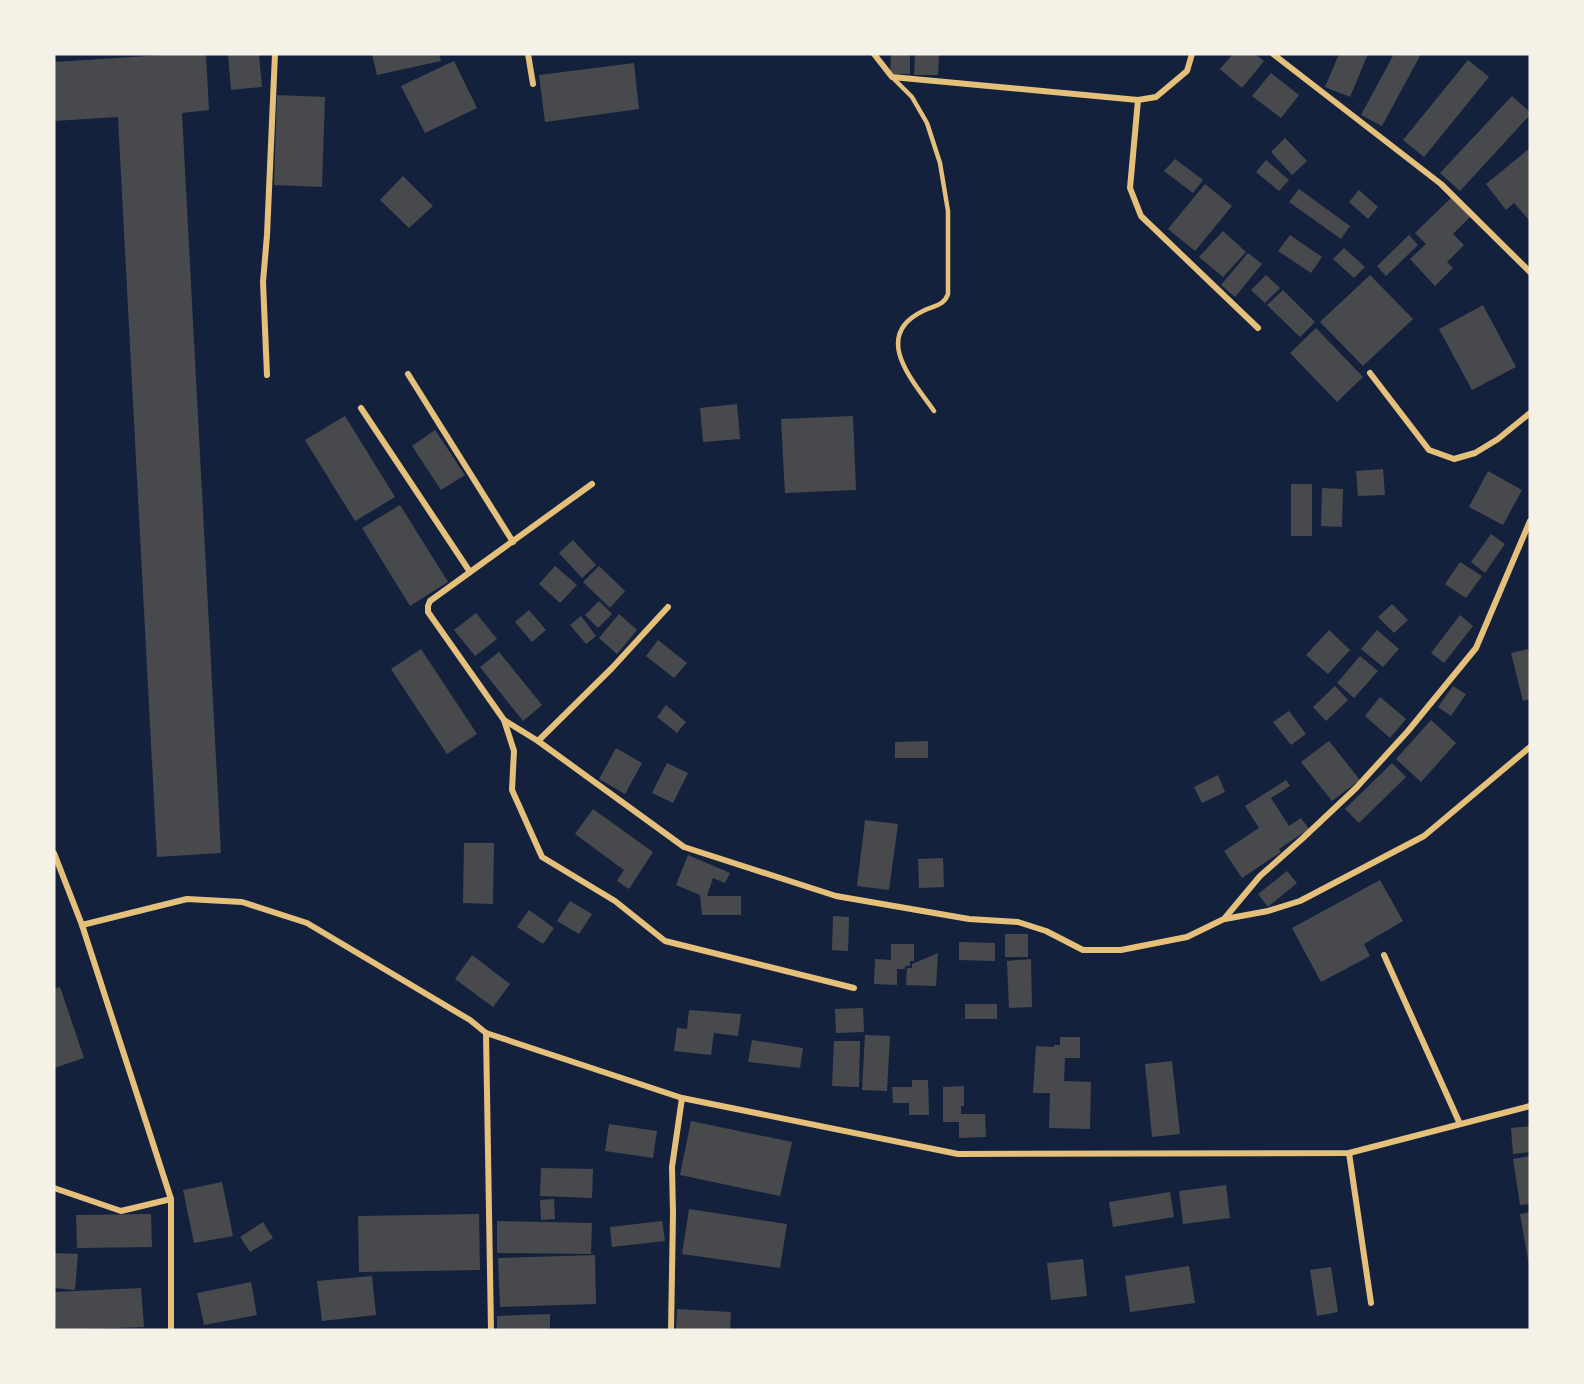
<svg xmlns="http://www.w3.org/2000/svg" width="1584" height="1384" font-family="'Playfair Display',serif">
<style>
.building{fill:#48494c}
.lines{fill:none;stroke-linecap:round;stroke-linejoin:round}
.service{stroke:#e5c07b;stroke-width:4.5}
.minor{stroke:#e5c07b;stroke-width:6}
</style>
<rect width="100%" height="100%" fill="#14213d"/>
<g class="building">
<polygon points="179,54 206,54 209,110 182,113 221,853 157,857 118,117 54,121 54,62"/>
<polygon points="228,54 259,54 262,87 231,90"/>
<polygon points="372,54 439,54 441,61 377,75"/>
<polygon points="891,54 910,54 910,74 890,74"/>
<polygon points="915,54 939,54 938,75 914,75"/>
<polygon points="1233,54 1255,54 1264,61 1242,88 1220,69"/>
<polygon points="1339,54 1368,54 1350,97 1325,87"/>
<polygon points="1394,54 1421,54 1382,126 1361,115"/>
<polygon points="1468,60 1489,77 1424,157 1403,140"/>
<polygon points="454,61 477,108 425,133 401,86"/>
<polygon points="634,63 639,109 545,122 539,75"/>
<polygon points="1271,73 1299,95 1281,118 1252,96"/>
<polygon points="277,95 325,97 322,187 274,185"/>
<polygon points="1512,96 1530,112 1530,115 1460,191 1440,173"/>
<polygon points="1285,138 1307,161 1292,175 1271,152"/>
<polygon points="1530,148 1530,221 1514,203 1506,210 1486,184"/>
<polygon points="1175,159 1203,180 1193,193 1164,171"/>
<polygon points="1266,160 1289,180 1279,191 1256,172"/>
<polygon points="403,176 433,206 409,228 380,200"/>
<polygon points="1205,184 1232,206 1195,251 1168,229"/>
<polygon points="1299,189 1350,226 1341,239 1289,202"/>
<polygon points="1359,190 1378,207 1368,219 1349,202"/>
<polygon points="1451,198 1470,217 1453,234 1464,245 1447,262 1453,268 1435,286 1410,259 1426,244 1415,233"/>
<polygon points="1223,231 1246,252 1223,277 1199,257"/>
<polygon points="1290,235 1322,257 1311,273 1278,251"/>
<polygon points="1409,235 1418,245 1386,276 1377,266"/>
<polygon points="1344,248 1365,267 1354,278 1333,259"/>
<polygon points="1248,253 1262,264 1235,297 1221,285"/>
<polygon points="1266,275 1280,288 1265,303 1251,290"/>
<polygon points="1370,275 1413,319 1363,366 1320,322"/>
<polygon points="1283,290 1315,322 1300,337 1267,305"/>
<polygon points="1483,305 1516,367 1472,390 1439,329"/>
<polygon points="1316,328 1363,377 1337,402 1290,353"/>
<polygon points="737,404 740,439 703,442 700,408"/>
<polygon points="345,416 395,497 355,521 305,440"/>
<polygon points="853,416 856,490 785,493 781,419"/>
<polygon points="435,430 465,475 441,490 412,446"/>
<polygon points="1383,469 1385,495 1358,496 1356,471"/>
<polygon points="1488,471 1522,490 1503,525 1469,507"/>
<rect x="1291" y="484" width="21" height="52"/>
<polygon points="1322,488 1343,489 1342,527 1321,526"/>
<polygon points="400,505 448,582 410,606 362,528"/>
<polygon points="1491,534 1505,544 1485,573 1471,562"/>
<polygon points="573,540 596,565 582,578 559,553"/>
<polygon points="1460,562 1482,576 1466,598 1445,584"/>
<polygon points="555,566 577,585 560,603 539,584"/>
<polygon points="599,566 625,591 610,608 583,582"/>
<polygon points="599,601 612,614 598,628 585,615"/>
<polygon points="1392,604 1408,620 1394,633 1378,617"/>
<polygon points="529,610 546,630 532,642 515,622"/>
<polygon points="476,613 497,639 475,656 454,630"/>
<polygon points="619,614 637,630 617,654 599,638"/>
<polygon points="1460,615 1473,626 1444,663 1431,653"/>
<polygon points="581,616 596,636 586,644 570,625"/>
<polygon points="1329,630 1350,650 1328,674 1306,655"/>
<polygon points="1377,630 1399,649 1383,667 1361,649"/>
<polygon points="658,640 687,663 674,678 646,656"/>
<polygon points="421,649 477,734 447,754 391,669"/>
<polygon points="1528,649 1530,656 1530,699 1523,701 1511,653"/>
<polygon points="499,652 542,705 523,721 480,667"/>
<polygon points="1360,656 1378,671 1354,698 1337,683"/>
<polygon points="1335,686 1348,700 1326,721 1313,707"/>
<polygon points="1453,686 1466,694 1451,716 1438,707"/>
<polygon points="1380,697 1406,719 1390,738 1365,716"/>
<polygon points="666,705 686,722 677,733 657,717"/>
<polygon points="1289,711 1306,734 1291,745 1273,722"/>
<polygon points="1431,720 1456,743 1421,782 1396,759"/>
<polygon points="928,741 928,758 895,758 895,742"/>
<polygon points="1329,741 1360,780 1332,801 1301,762"/>
<polygon points="616,748 642,763 625,794 599,779"/>
<polygon points="667,763 688,773 673,803 652,793"/>
<polygon points="1392,763 1406,777 1359,823 1345,809"/>
<polygon points="1218,775 1225,792 1202,803 1194,787"/>
<polygon points="1286,780 1290,786 1271,798 1289,826 1301,818 1309,829 1279,849 1281,852 1242,878 1224,851 1259,828 1245,806"/>
<polygon points="593,809 653,852 629,889 617,881 624,870 575,834"/>
<polygon points="865,820 898,824 889,890 857,886"/>
<polygon points="464,843 494,843 493,904 463,903"/>
<polygon points="688,855 730,873 725,883 713,878 707,896 741,896 741,915 702,915 700,895 676,885"/>
<polygon points="943,858 944,887 919,888 918,859"/>
<polygon points="1287,871 1297,883 1268,907 1258,894"/>
<polygon points="1380,880 1403,921 1364,944 1370,956 1321,982 1292,928"/>
<polygon points="570,901 592,914 579,934 557,921"/>
<polygon points="529,910 554,928 543,944 517,927"/>
<polygon points="833,916 849,917 848,951 832,950"/>
<rect x="1005" y="934" width="23" height="23"/>
<polygon points="959,942 995,943 995,961 959,960"/>
<polygon points="891,944 914,944 914,961 910,961 910,966 905,966 905,969 897,969 897,985 874,984 875,959 891,960"/>
<polygon points="938,953 936,986 906,985 907,968 912,968 912,964"/>
<polygon points="472,955 510,984 493,1007 455,979"/>
<polygon points="1031,959 1032,1007 1009,1008 1007,961"/>
<polygon points="60,987 84,1058 54,1068 54,989"/>
<rect x="965" y="1004" width="32" height="15"/>
<polygon points="863,1008 864,1032 836,1033 835,1009"/>
<polygon points="689,1010 741,1014 738,1036 714,1033 711,1055 674,1051 677,1028 687,1029"/>
<polygon points="865,1035 890,1036 887,1091 862,1090"/>
<polygon points="1060,1037 1080,1037 1080,1058 1065,1058 1064,1081 1091,1082 1090,1129 1049,1128 1050,1093 1033,1093 1036,1046 1054,1047 1054,1045 1060,1045"/>
<polygon points="752,1040 803,1048 800,1068 748,1062"/>
<polygon points="834,1041 860,1041 859,1087 832,1086"/>
<polygon points="1172,1061 1180,1134 1152,1137 1145,1064"/>
<polygon points="912,1080 928,1080 929,1115 909,1115 909,1103 893,1103 892,1087 912,1087"/>
<polygon points="964,1086 964,1106 961,1106 961,1114 985,1114 986,1137 959,1138 959,1122 943,1122 943,1087"/>
<polygon points="691,1121 792,1142 780,1196 680,1175"/>
<polygon points="609,1124 657,1131 653,1158 605,1151"/>
<polygon points="1530,1126 1530,1152 1513,1154 1511,1128"/>
<polygon points="1530,1156 1530,1204 1520,1205 1513,1159"/>
<polygon points="541,1168 593,1169 592,1198 540,1196"/>
<polygon points="222,1182 233,1236 194,1243 183,1190"/>
<polygon points="1226,1185 1230,1218 1183,1224 1179,1191"/>
<polygon points="1170,1192 1174,1217 1113,1227 1109,1202"/>
<polygon points="554,1199 555,1219 541,1220 540,1200"/>
<polygon points="689,1209 787,1224 780,1268 682,1254"/>
<polygon points="1530,1212 1530,1265 1529,1265 1520,1214"/>
<polygon points="151,1214 152,1247 77,1248 76,1215"/>
<polygon points="479,1214 480,1270 359,1272 358,1216"/>
<polygon points="497,1221 592,1223 591,1254 497,1253"/>
<polygon points="662,1221 665,1241 612,1247 610,1227"/>
<polygon points="263,1222 273,1238 250,1252 240,1237"/>
<polygon points="54,1253 78,1254 75,1290 54,1288"/>
<polygon points="595,1255 596,1304 500,1307 498,1258"/>
<polygon points="1083,1259 1087,1296 1051,1300 1047,1263"/>
<polygon points="1189,1266 1195,1303 1130,1312 1125,1276"/>
<polygon points="1331,1267 1338,1312 1317,1316 1310,1270"/>
<polygon points="372,1276 376,1315 322,1321 317,1281"/>
<polygon points="251,1282 257,1315 204,1325 197,1293"/>
<polygon points="141,1288 144,1327 56,1330 54,1292"/>
<polygon points="677,1309 731,1312 730,1330 676,1330"/>
<polygon points="550,1314 550,1330 497,1330 497,1316"/>
</g>
<g class="lines">
<path class="service" d="M892,77L912,97L927,123L940,163L948,211V294C944,306 933,306 923,311C871,336 913,381 934,411"/>
<g class="minor">
<polyline points="528,54 533,84"/>
<polyline points="874,54 892,77 1138,100"/>
<polyline points="1192,54 1187,71 1156,97 1138,100 1130,188 1141,216 1258,328"/>
<polyline points="1273,54 1441,184 1530,272"/>
<polyline points="1370,373 1429,450 1454,459 1475,453 1498,439 1530,413"/>
<polyline points="408,374 513,542"/>
<polyline points="267,375 263,282 267,235 275,54"/>
<polyline points="361,408 470,572"/>
<polyline points="592,484 430,601 428,606 428,612 504,720 514,751 512,790 542,857 615,901 665,941 854,988"/>
<polyline points="504,720 538,741 684,847 836,896 969,919 1018,922 1046,931 1083,950 1121,950 1187,937 1224,919 1260,876 1303,838 1356,788 1408,731 1476,648 1530,521"/>
<polyline points="538,741 612,668 668,607"/>
<polyline points="54,853 82,925 171,1199 171,1330"/>
<polyline points="1225,919 1268,911 1300,901 1424,836 1530,747"/>
<polyline points="82,925 187,899 242,902 307,923 470,1020 486,1033 682,1098 958,1154 1349,1153 1530,1106"/>
<polyline points="1384,955 1460,1124"/>
<polyline points="486,1033 491,1330"/>
<polyline points="1349,1153 1371,1303"/>
<polyline points="54,1188 121,1211 171,1199"/>
<polyline points="671,1330 673,1214 672,1167 682,1098"/>
</g>
</g>
<rect width="1584" height="1384" fill="none" stroke="#f6f1e7" stroke-width="111"/>
</svg>
